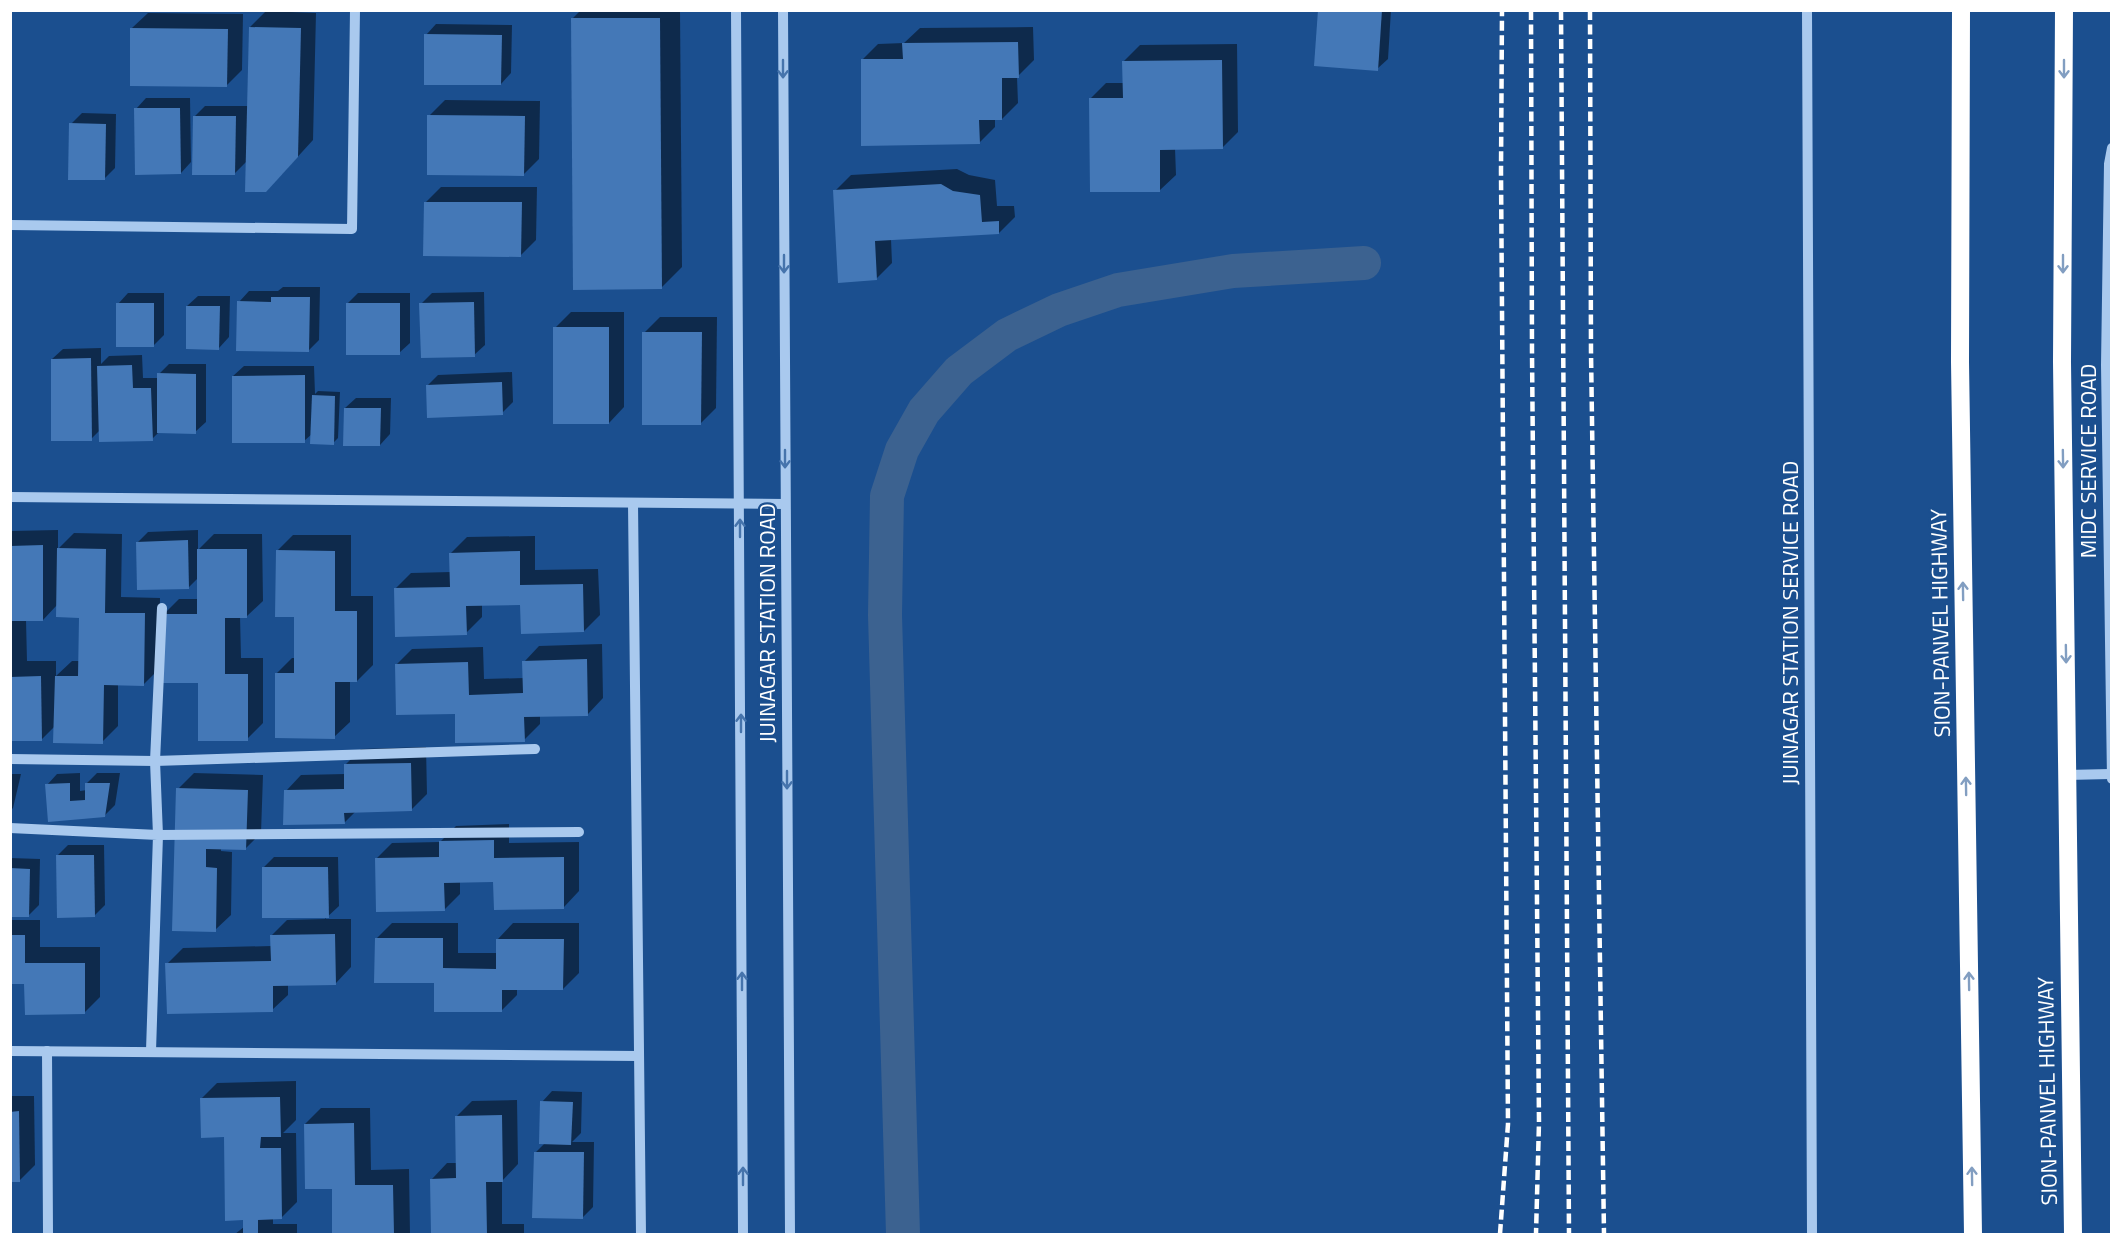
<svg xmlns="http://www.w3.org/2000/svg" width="2122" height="1245" font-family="'Titillium Web',sans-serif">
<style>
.shadow{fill:#0007;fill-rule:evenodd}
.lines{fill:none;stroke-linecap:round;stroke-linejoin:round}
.canal{stroke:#3c6290;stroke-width:34}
.building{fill:#4478b7}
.minor{stroke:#a9c9ee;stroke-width:10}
.highway{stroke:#fff;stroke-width:18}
.rail{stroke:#fff;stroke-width:4.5;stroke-dasharray:10 4.5;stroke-linecap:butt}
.oneway{stroke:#4674ac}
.oneway2{stroke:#829ec1}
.labels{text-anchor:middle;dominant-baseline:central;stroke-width:4.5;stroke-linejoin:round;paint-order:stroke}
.street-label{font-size:22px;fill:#fff;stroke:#1b4f8f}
</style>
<rect width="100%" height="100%" fill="#1b4f8f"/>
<g class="shadow">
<polygon points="581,10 680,10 682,267 662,287 572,19"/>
<polygon points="1319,10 1391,10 1388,59 1377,69"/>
<polygon points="266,11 316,13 313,140 282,174 247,161 234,174 195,116 205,106 248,106 250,27"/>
<polygon points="148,13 243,14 242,70 226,86 132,28"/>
<polygon points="436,24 512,25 511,73 501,84 426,35"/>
<polygon points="1033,27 1034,60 1017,77 1018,103 1002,119 995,119 995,127 979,143 862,60 878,44 904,43 920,28"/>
<polygon points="1237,44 1238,132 1222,148 1175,148 1176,175 1160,190 1090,99 1106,83 1124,83 1124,61 1140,45"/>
<polygon points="146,98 190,98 191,162 181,173 136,109"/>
<polygon points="445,100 540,101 539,159 524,174 429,116"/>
<polygon points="82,113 116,114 115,168 104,179 71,124"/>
<polygon points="957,169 969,175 995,180 997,206 1014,206 1015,217 999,233 891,239 892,263 876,279 835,191 851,175"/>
<polygon points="441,187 537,187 536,240 521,255 425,203"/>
<polygon points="283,287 320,287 319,340 308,351 239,302 249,291 278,291"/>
<polygon points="484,292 485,345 474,355 421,304 432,293"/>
<polygon points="128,293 164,293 164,335 153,346 118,304"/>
<polygon points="358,293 410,293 410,343 399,353 347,304"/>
<polygon points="198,296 230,296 229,337 219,348 187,306"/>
<polygon points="571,312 624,312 624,407 609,423 555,328"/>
<polygon points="660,317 717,317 716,408 700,424 644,333"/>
<polygon points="101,348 101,364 109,356 142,355 143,378 159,378 159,374 169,364 206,364 206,422 195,432 159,432 152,439 100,430 91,439 52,359 63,349"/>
<polygon points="244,366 314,366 315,394 318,391 340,392 338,438 333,443 312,434 304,441 233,376"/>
<polygon points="512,372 513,402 502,413 427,386 438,375"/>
<polygon points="356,398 391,398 390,434 380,445 345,408"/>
<path d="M58,530V549L74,533L122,534L121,597L160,598L159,669L143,685L118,684V726L102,742L55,726L41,740H10V531ZM57,605L81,616L80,661H72L56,676V661H27L26,620H43Z"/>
<polygon points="198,530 198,550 214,534 262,534 263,601 247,616 240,616 241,658 263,658 263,723 247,739 199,681 163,615 179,599 199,599 199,577 189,587 137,543 148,532"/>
<polygon points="293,535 351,535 351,596 373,596 373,665 357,681 350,681 350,722 334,737 276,674 292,658 296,658 295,616 277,551"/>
<polygon points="535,536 535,570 598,569 600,615 584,631 522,604 482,604 482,617 466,633 395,589 411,573 451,572 451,553 467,537"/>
<polygon points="602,644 603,698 588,714 540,715 540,724 524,740 456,712 396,665 412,649 483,647 484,679 524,678 524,662 539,646"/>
<polygon points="426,747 427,794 411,810 356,811 345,822 286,791 301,775 345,774 345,765 361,749"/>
<polygon points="80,773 80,791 87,790 86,784 97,773 120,773 115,805 104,816 49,820 47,785 57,774"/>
<polygon points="194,773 263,775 261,833 245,849 221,848 221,851 232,852 231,915 215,930 178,789"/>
<polygon points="10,774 21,774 13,808 10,811"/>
<polygon points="509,824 509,843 579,842 579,891 564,907 495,881 460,881 460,894 444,910 376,859 392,843 440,842 456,826"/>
<polygon points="68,845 104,845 105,905 95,915 57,856"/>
<polygon points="274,857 338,857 339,906 325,919 351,919 351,967 336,983 288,984 288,995 272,1010 167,964 183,948 272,946 271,936 287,920 325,919 325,916 263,868"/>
<polygon points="10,858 40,859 39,905 28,916 10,915"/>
<polygon points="10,920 40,920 40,947 100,947 100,997 84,1013 26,982 10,982"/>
<polygon points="392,923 458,923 458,953 498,953 498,939 513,923 579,923 579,973 563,989 517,989 517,995 501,1011 435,981 376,939"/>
<polygon points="296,1081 296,1120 283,1133 296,1133 297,1202 281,1218 273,1218 273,1224 297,1224 297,1234 235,1234 244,1227 244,1219 226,1136 201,1099 217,1083"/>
<polygon points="552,1091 582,1092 581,1133 572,1142 594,1142 593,1207 583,1217 536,1152 545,1143 542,1102"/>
<polygon points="10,1096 34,1096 35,1165 19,1181 10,1181"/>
<polygon points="517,1100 518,1164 502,1181 502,1224 524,1224 524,1234 432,1234 432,1179 447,1163 457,1163 456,1117 472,1101"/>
<polygon points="321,1108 370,1108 371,1170 409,1169 410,1234 322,1234 334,1233 334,1188 305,1124"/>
</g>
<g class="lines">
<polyline class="canal" points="903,1234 885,615 887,496 902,450 924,411 959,371 1007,335 1059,310 1118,290 1233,271 1364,263"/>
</g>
<g class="building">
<polygon points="1318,10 1382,10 1378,71 1314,66"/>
<polygon points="571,18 660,18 662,289 573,290"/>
<polygon points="249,27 301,28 298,157 266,192 245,192"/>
<polygon points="130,28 228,29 227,87 130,86"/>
<polygon points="424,34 502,35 501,85 424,85"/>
<polygon points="1018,42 1019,78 1002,78 1002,120 979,120 980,144 861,146 861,59 903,59 902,43"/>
<polygon points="1222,60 1223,149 1160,150 1160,192 1090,192 1089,98 1123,98 1122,61"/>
<polygon points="134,108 180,108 181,174 135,175"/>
<polygon points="427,115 525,116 524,176 427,175"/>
<polygon points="193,116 236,116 235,175 192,175"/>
<polygon points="69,123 106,124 105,180 68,180"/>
<polygon points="941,184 953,191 980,195 982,222 999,221 999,234 875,241 877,280 838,283 833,190"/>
<polygon points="424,202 522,202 521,257 423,256"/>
<polygon points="271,297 310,297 309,352 236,351 237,301 271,302"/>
<polygon points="474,302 475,357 421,358 419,303"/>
<rect x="116" y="303" width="38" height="44"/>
<rect x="346" y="303" width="54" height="52"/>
<polygon points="186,306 220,306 219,350 186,349"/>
<rect x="553" y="327" width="56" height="97"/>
<polygon points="642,332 702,332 701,425 642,425"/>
<polygon points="91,358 92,441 51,441 51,359"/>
<polygon points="132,365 133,388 151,388 153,441 99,442 97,366"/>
<polygon points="157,373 196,374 196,434 157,433"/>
<polygon points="305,375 305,443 232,443 232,376"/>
<polygon points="502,382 503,415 427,418 426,385"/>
<polygon points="312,395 335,396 334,445 310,444"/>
<polygon points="344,408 381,408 380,446 343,446"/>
<polygon points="188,540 189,589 137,590 136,542"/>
<polygon points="43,545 43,621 10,621 10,546"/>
<polygon points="57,548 106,549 105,613 145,613 144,686 104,685 103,744 53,743 55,676 78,676 79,618 56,617"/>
<polygon points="197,549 247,549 247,618 225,618 225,674 248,674 248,741 198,741 198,683 162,683 162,614 197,614"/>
<polygon points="276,550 335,551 335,611 357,611 357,682 335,682 335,739 275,738 275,673 294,673 294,617 275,617"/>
<polygon points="520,551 520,585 583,584 584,632 521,634 520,605 466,606 467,635 395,637 394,588 450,587 449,553"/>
<polygon points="587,659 588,716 524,717 525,742 455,743 455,714 396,715 395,664 468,662 469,695 523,693 522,661"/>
<polygon points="41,676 42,741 10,741 10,677"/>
<polygon points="411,763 412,811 344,813 345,824 283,825 284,790 344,789 344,764"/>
<polygon points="70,783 70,801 85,800 85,783 110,783 105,817 48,822 45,784"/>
<polygon points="176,788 248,790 246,850 206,849 206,867 217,868 216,932 172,931"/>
<polygon points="494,840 494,858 564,857 564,909 494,910 493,882 444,883 445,911 376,912 375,858 439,857 439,841"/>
<polygon points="56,855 94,855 95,917 57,918"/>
<polygon points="262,867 328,867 329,918 262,918"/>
<polygon points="10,868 30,869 29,917 10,917"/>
<polygon points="335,934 336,985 273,986 273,1012 167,1014 165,963 271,961 270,935"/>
<polygon points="10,935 25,935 25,963 85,963 85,1014 25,1015 24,984 10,984"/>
<polygon points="375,938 443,938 443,968 496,969 496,939 564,939 563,990 502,990 502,1012 434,1012 434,983 374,983"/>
<polygon points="280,1097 281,1137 261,1137 260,1148 281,1148 282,1219 258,1220 258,1234 243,1234 243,1220 225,1221 224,1137 201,1138 200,1098"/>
<polygon points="540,1101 573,1102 571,1145 539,1144"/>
<polygon points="19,1111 20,1182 10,1182 10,1112"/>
<polygon points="502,1115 503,1182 486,1182 487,1234 431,1234 430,1179 456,1178 455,1116"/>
<polygon points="354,1123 355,1185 393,1185 394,1234 332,1234 332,1189 305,1189 304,1124"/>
<polygon points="534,1152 584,1152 583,1219 532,1218"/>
</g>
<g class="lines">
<g class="minor">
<polyline points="736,10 743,1234"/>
<polyline points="783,10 790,1234"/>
<polyline points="1807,10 1812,1234"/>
<polyline points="2112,148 2109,164 2106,365 2112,779"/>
<polyline points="10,225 352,229 355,10"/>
<polyline points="10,497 785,504"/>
<polyline points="633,503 641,1234"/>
<polyline points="162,608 155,761 158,835 579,832"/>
<polyline points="10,759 155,761 535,749"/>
<polyline points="2067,775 2110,774"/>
<polyline points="10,828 158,835 151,1051"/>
<polyline points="10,1051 639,1056"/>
<polyline points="47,1051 48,1234"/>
</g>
<g class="highway">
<polyline points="1961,10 1960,362 1973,1234"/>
<polyline points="2064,10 2062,362 2073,1234"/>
</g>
<g class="rail">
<polyline points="1531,10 1532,352 1539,1122 1536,1234"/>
<polyline points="1561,10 1569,1234"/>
<polyline points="1590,10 1591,352 1604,1234"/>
<polyline points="1500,1234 1508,1124 1501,172 1502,10"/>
</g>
</g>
<defs><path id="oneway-shaft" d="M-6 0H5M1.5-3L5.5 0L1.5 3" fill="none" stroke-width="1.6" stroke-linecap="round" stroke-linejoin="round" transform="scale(1.5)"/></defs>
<g class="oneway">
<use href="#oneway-shaft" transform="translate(783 69) rotate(90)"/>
<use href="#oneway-shaft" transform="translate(784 264) rotate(90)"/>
<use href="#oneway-shaft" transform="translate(785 459) rotate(90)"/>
<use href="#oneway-shaft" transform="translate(740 528) rotate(-90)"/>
<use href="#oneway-shaft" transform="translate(741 723) rotate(-90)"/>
<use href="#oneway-shaft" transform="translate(787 780) rotate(90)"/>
<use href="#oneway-shaft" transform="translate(742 981) rotate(-90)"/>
<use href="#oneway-shaft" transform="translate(743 1176) rotate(-90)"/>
</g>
<g class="oneway2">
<use href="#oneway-shaft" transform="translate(2064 69) rotate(90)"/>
<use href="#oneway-shaft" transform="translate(2063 264) rotate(90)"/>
<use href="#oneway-shaft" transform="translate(2063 459) rotate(89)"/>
<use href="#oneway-shaft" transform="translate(1963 591) rotate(-91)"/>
<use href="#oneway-shaft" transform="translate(2066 654) rotate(89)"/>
<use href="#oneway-shaft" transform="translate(1966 786) rotate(-91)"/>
<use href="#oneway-shaft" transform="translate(1969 981) rotate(-91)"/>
<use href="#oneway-shaft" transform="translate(1972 1176) rotate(-91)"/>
</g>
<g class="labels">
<g class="street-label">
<text transform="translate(2088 461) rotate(-90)">MIDC SERVICE ROAD</text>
<text transform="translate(767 623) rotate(-90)">JUINAGAR STATION ROAD</text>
<text transform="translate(1790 623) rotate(-90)">JUINAGAR STATION SERVICE ROAD</text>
<text transform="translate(1940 623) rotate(-91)">SION-PANVEL HIGHWAY</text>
<text transform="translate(2047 1091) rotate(-91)">SION-PANVEL HIGHWAY</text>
</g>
</g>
<rect width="2122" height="1245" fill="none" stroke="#ffffff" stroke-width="24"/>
</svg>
